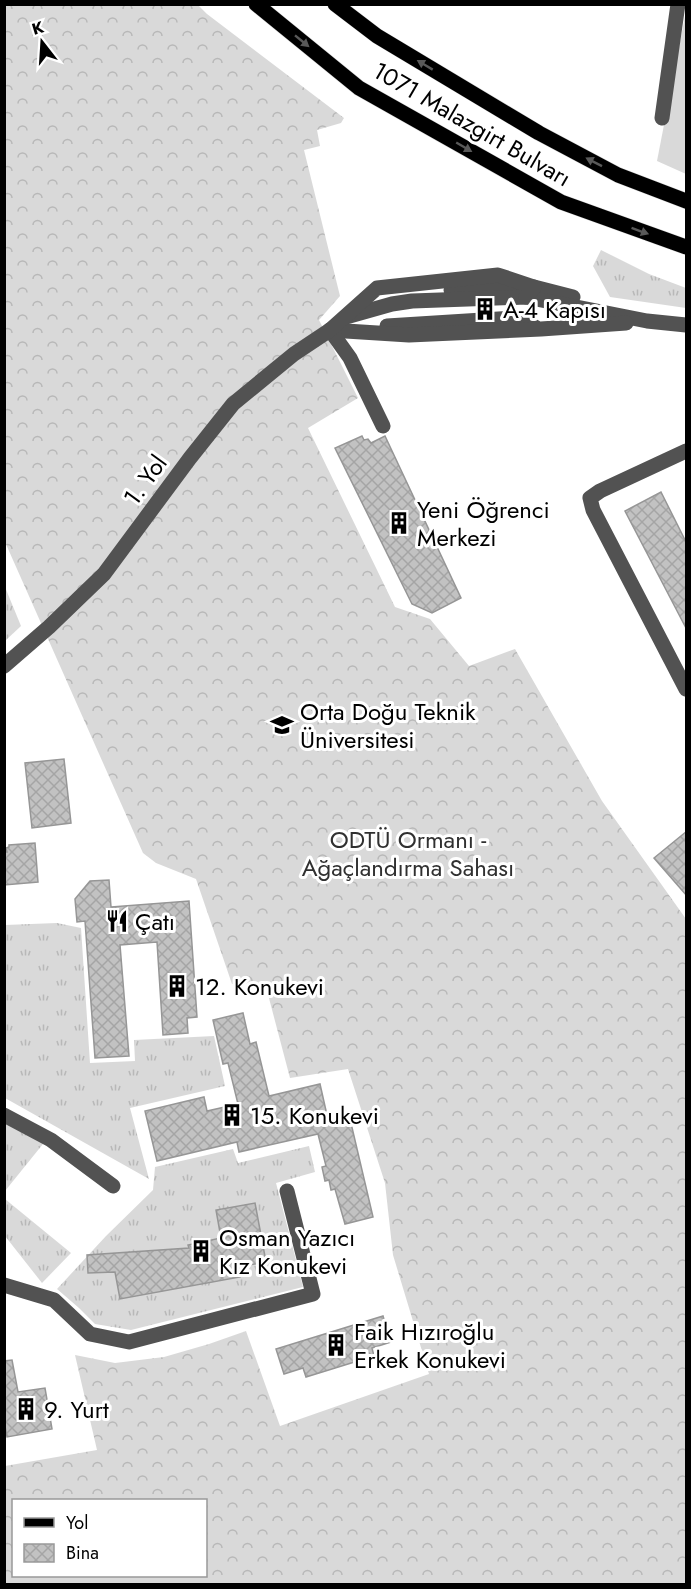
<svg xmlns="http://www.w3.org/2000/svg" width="691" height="1589" font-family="Jost,sans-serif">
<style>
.grass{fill:url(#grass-tufts)}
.forest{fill:url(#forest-crowns);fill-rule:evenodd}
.green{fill:#d9d9d9}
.building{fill:url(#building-cross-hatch);stroke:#969696;stroke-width:1.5}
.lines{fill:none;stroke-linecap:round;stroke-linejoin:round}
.major-casing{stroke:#dbdbdb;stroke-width:16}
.minor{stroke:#525252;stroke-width:15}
.major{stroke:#000;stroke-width:15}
.oneway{fill:#595959}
.labels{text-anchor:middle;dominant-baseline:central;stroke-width:6;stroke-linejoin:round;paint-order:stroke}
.street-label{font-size:24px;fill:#000;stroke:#fff}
.poi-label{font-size:24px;fill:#000;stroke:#fff;text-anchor:start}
.park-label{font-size:24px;fill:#303030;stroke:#fff}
</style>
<defs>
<pattern id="grass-tufts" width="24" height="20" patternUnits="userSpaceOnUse" patternTransform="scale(1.5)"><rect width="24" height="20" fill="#d9d9d9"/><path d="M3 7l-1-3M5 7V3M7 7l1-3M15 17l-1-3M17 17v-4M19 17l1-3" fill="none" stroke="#b8b8b8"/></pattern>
<pattern id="forest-crowns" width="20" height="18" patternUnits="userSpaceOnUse" patternTransform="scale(1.5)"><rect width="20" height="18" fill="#d9d9d9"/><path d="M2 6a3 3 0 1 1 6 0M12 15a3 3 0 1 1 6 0" fill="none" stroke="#b8b8b8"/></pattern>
<pattern id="building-cross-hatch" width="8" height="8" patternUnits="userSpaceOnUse" patternTransform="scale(1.5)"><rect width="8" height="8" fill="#c2c2c2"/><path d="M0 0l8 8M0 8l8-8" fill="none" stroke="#a5a5a5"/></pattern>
</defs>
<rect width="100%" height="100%" fill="#fff"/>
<g class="grass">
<polygon points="601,250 649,274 686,288 686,308 610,297 593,266"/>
<polygon points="5,587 21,626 5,641 4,641"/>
<polygon points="57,923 81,928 90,1063 135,1061 134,1040 214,1036 225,1086 130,1108 149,1179 5,1098 5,925"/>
<polygon points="5,1116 47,1139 5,1191"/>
<polygon points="309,1146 315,1172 276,1183 303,1287 131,1330 95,1324 79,1308 57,1289 106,1236 153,1190 155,1167 233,1149 238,1163"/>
<polygon points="5,1199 71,1253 42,1283 5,1236"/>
</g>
<path class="forest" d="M5,5H198L207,14L344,118L341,123L317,130L320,146L304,150L340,296L319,320L358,398L308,428L395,607L430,619L469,666L515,649L602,801L686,919V1584H5V1466L97,1450L75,1355L115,1363L164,1357L209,1344L246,1331L280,1426L429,1374L393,1255L385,1183L348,1069L290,1078L265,983L232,984L196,879L156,863L143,853L5,542ZM14,1500H206V1576H14Z"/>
<polygon class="green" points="686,11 686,174 657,161"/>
<g class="building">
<polygon points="362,436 364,440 368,439 371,443 385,436 461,598 432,613 412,604 335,448"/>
<polygon points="661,492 687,544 687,630 625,511"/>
<polygon points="64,759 71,823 32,828 25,763"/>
<polygon points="687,831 687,896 654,858"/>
<polygon points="35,843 38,882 4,885 4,852 7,852 6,848 9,847 9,845"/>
<polygon points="109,880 111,907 189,901 197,1017 187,1018 188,1033 163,1035 157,942 120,945 129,1056 95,1058 85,921 77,922 75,899 90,881"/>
<polygon points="243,1013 250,1044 256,1042 269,1096 320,1084 329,1124 350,1119 373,1217 345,1224 335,1189 331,1190 329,1180 325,1181 322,1167 326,1166 318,1134 239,1152 237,1142 157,1161 145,1111 204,1097 207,1111 238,1104 228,1063 223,1064 213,1020"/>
<polygon points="255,1203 266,1262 238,1267 240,1277 120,1299 115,1272 88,1273 87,1255 189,1248 188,1245 221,1238 216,1210"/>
<polygon points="383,1316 391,1342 372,1348 374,1356 306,1377 303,1368 284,1374 276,1349"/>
<polygon points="12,1360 18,1392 45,1388 52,1429 7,1437 4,1421 4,1361"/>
</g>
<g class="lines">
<g class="major-casing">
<g id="major">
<polyline points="256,4 359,88 561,202 686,247"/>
<polyline points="335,4 377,36 539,133 618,175 686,201"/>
</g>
</g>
<g class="minor">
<polyline points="662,118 678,4"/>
<polyline points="451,290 534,287 573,297"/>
<polyline points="346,317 392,304 412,301 526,297 647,321 686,325"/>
<polyline points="387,326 513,318 535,327"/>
<polyline points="330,330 409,335 541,329 626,323"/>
<polyline points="330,330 350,358 383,426"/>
<polyline points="686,451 600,491 590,498 593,510 686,689"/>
<polyline points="4,666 49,627 104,574 190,458 233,404 294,354 330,330 377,288 498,275 534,287 526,297"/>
<polyline points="4,1115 51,1140 113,1186"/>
<polyline points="4,1285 54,1300 90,1334 129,1342 313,1294 287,1191"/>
</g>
<use href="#major" class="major"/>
</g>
<defs><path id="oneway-solid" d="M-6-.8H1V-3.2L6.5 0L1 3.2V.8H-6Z" transform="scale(1.5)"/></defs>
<g class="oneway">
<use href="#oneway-solid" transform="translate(302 41) rotate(39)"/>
<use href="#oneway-solid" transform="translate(425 65) rotate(-149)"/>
<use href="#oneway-solid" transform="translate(464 147) rotate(30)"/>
<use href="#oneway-solid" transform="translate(594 162) rotate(-153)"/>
<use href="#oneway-solid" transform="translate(640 231) rotate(20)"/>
</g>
<defs>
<g id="building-bare" transform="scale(1.8)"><path d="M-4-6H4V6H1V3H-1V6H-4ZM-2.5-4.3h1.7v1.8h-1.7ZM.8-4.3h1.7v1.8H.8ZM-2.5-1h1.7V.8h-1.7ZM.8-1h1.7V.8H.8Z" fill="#000" stroke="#fff" stroke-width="2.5" paint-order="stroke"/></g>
<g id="university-bare" transform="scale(1.8)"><path d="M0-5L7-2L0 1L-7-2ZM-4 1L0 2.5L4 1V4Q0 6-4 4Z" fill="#000" stroke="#fff" stroke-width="2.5" paint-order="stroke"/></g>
<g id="restaurant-bare" transform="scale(1.8)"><path d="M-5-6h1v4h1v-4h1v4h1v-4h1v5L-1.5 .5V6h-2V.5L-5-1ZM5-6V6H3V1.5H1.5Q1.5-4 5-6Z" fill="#000" stroke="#fff" stroke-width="2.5" paint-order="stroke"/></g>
</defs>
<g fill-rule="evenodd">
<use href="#building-bare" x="485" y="309"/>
<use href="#building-bare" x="399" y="523"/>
<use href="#university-bare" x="282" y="725"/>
<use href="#restaurant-bare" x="117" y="921"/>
<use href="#building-bare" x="177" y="986"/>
<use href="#building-bare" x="232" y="1115"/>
<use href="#building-bare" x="201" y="1251"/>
<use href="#building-bare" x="336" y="1345"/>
<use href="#building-bare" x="26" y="1409"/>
</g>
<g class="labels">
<g class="street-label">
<text transform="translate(472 124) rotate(30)">1071 Malazgirt Bulvarı</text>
<text transform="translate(145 480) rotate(-54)">1. Yol</text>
</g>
<g class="poi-label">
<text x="503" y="309">A-4 Kapısı</text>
<text x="417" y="509">Yeni Öğrenci<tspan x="417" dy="28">Merkezi</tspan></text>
<text x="300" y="711">Orta Doğu Teknik<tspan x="300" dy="28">Üniversitesi</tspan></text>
<text x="135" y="921">Çatı</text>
<text x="195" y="986">12. Konukevi</text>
<text x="250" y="1115">15. Konukevi</text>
<text x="219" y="1237">Osman Yazıcı<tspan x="219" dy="28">Kız Konukevi</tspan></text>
<text x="354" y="1331">Faik Hızıroğlu<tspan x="354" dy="28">Erkek Konukevi</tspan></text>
<text x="44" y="1409">9. Yurt</text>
</g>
<g class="park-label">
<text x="408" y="839">ODTÜ Ormanı -<tspan x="408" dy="28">Ağaçlandırma Sahası</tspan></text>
</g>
</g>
<rect width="691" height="1589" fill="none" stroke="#000000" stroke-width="12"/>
<rect x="12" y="1499" width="195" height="78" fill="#ffffff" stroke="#999999" stroke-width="1.5"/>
<rect x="24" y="1518" width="30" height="9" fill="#000000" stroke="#999999" stroke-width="1.5"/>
<text x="66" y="1529" font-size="18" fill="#000000">Yol</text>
<rect x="24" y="1544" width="30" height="18" fill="url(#building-cross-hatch)" stroke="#999999" stroke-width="1.5"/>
<text x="66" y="1559" font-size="18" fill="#000000">Bina</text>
<g transform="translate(42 42) rotate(343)" stroke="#ffffff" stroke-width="4.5" paint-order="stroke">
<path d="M0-4.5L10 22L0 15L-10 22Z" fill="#000000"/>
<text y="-9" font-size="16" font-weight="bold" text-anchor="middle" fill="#000000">K</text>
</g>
</svg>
